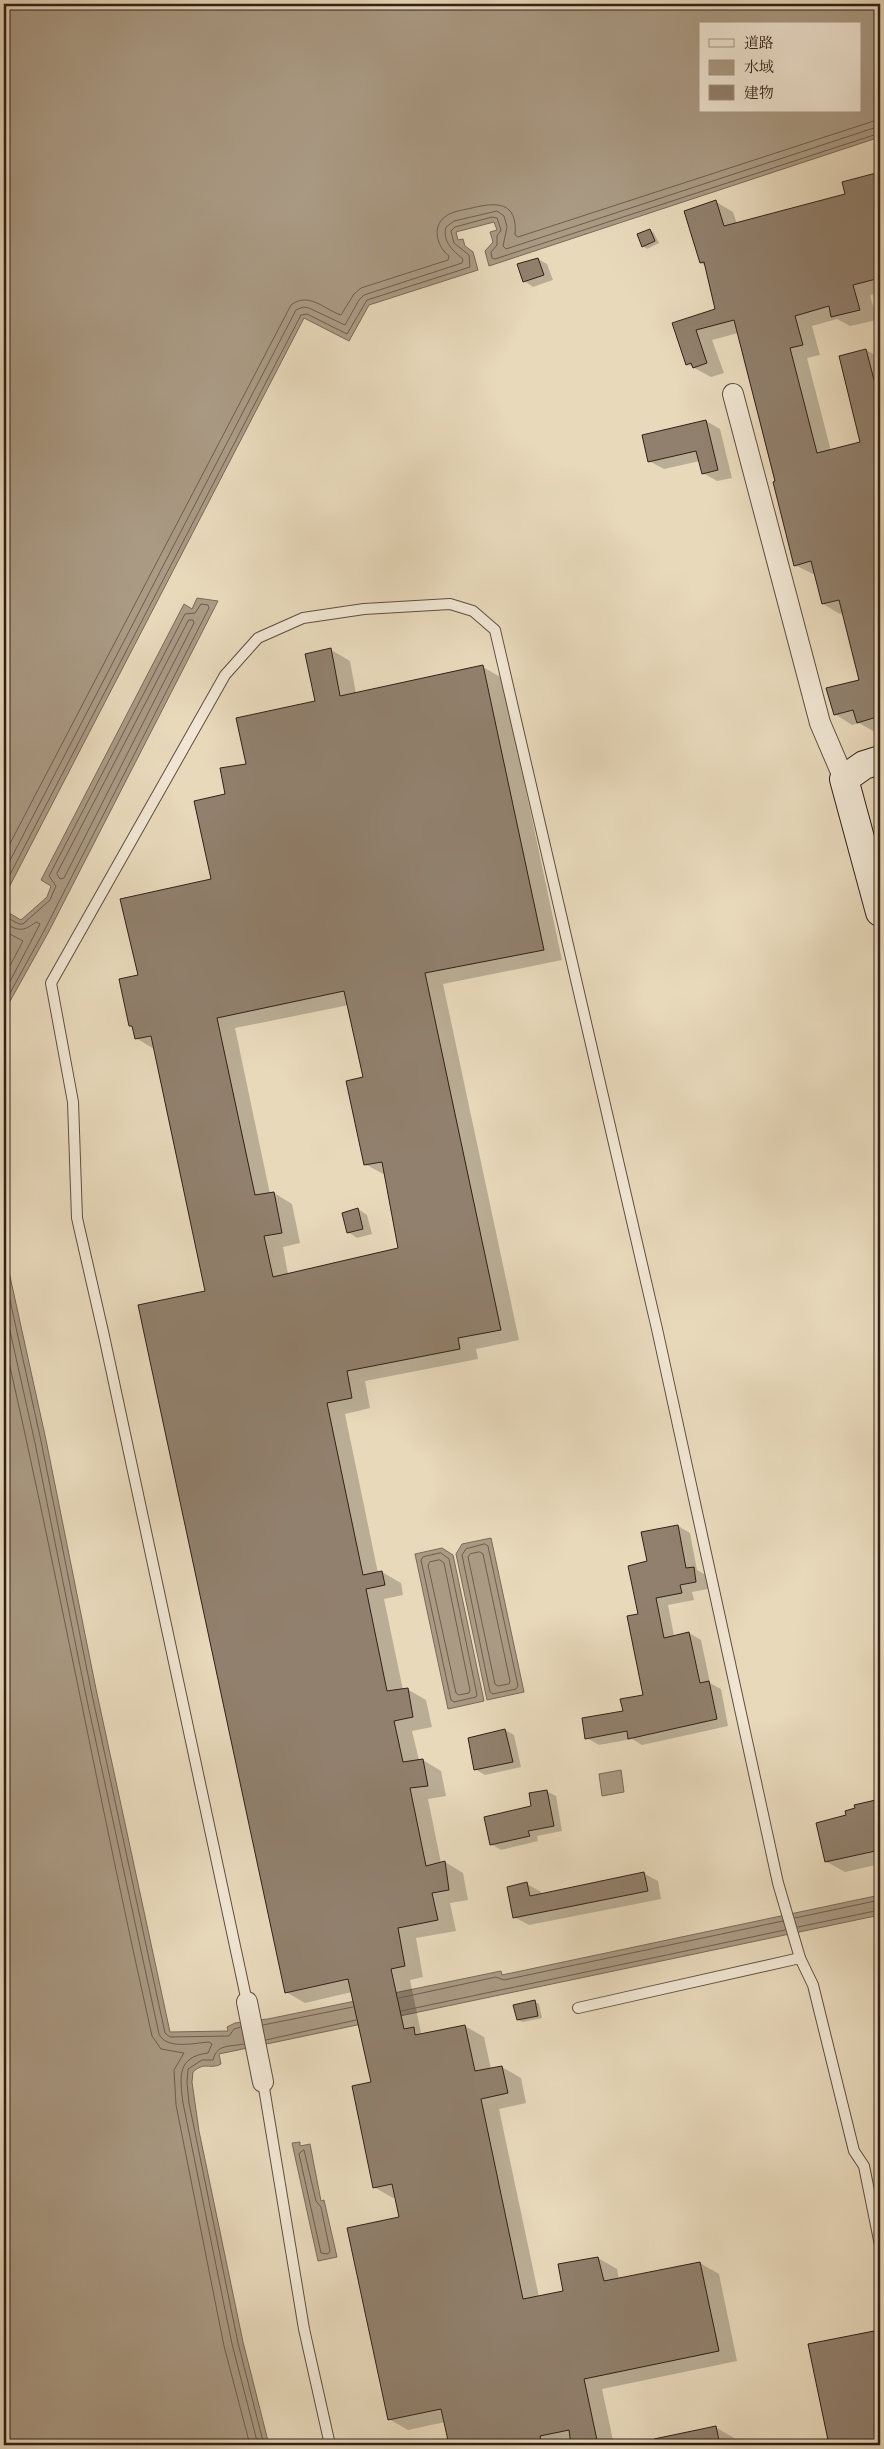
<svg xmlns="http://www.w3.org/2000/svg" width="884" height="2449" font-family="'IM FELL Double Pica','Noto Serif JP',serif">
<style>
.water{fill:#aa9a84;stroke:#7a6959;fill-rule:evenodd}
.shadow{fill:#0003;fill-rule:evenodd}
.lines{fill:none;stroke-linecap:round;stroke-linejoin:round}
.shore{stroke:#6e5d4e;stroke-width:1}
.building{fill:#91806d;stroke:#322018;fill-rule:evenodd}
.lane-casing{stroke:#604e41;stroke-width:12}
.street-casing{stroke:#604e41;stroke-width:22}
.secondary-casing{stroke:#322018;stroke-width:30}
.lane{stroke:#f0e6d3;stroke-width:10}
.street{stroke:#f0e6d3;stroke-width:20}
.secondary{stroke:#f0e6d3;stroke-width:28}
</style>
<rect width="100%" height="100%" fill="#e8d9bb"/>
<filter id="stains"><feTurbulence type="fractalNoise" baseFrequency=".004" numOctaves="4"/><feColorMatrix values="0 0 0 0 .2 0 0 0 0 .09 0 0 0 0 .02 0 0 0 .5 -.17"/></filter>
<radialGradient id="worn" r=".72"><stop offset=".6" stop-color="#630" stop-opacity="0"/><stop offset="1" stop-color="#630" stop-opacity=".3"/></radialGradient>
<g class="water">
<path d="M4,4H880V137L489,266L485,251L493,242L490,232L497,230L494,222L456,232L458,240L463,239L465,246L473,252L478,270L369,305L349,341L304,318L4,897ZM700,24H860V111H700Z"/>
<polygon points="197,598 218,601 48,933 4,1012 4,910 21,920 47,897 51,886 41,880 184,604 192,609"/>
<path d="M4,1249L46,1440L96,1689L170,2032L228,2031L227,2027L235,2023L268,2019L501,1971L502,1975L880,1895V1915L219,2054L221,2064C209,2070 205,2061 193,2072L192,2082L199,2131L243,2342L269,2445H4Z"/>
<polygon points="491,1538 524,1692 487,1700 456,1554 462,1544"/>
<polygon points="442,1548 453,1555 484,1701 448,1709 415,1554"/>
<polygon points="621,1770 624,1792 602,1796 599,1774"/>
<polygon points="300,2142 300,2146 310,2144 321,2201 324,2200 337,2257 318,2261 292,2143"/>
</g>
<g class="shadow">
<polygon points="880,173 880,293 870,295 877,320 850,326 837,319 812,326 820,355 807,358 831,451 862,443 866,350 880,358 880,731 875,732 859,723 852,725 835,714 861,681 843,613 840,614 823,604 815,575 795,565 738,333 712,340 724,373 711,377 687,364 673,324 716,310 706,266 701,263 716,202 733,212 737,224 847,195 843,183"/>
<polygon points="650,230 654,233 659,243 647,249 643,246"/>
<polygon points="538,259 547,264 553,280 533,287 524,281"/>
<polygon points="706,421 720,429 732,478 717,481 703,473 700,461 664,469 649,461"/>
<path d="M331,650L350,661L356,694L483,667L502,678L562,960L443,984L519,1340L476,1349L478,1359L365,1381L370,1408L345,1414L378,1573L382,1572L401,1583L403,1595L384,1599L403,1690L407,1689L426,1700L432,1727L412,1731L419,1760H423L441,1771L446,1796L428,1799L441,1863L445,1862L463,1873L468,1900L450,1903L456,1931L416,1938L423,1977L410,1980L421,2033L424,2035L465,2026L484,2037L491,2069L502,2067L521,2078L526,2103L499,2109L539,2297L565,2292L598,2258L617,2269L619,2280L700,2263L719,2274L737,2361L602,2389L614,2445H413L449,2438L445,2422L408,2430L389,2419L401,2218L396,2198H393L374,2187L372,2083L352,1992L305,2003L286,1992L207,1292L154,1049L136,1038L134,1028L130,1025L140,976L213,880L226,795L247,765L317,702ZM349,1005L365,1078V1164L385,1175L400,1249L288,1274L283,1247L300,1243L292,1204L274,1193L270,1194L235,1028Z"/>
<polygon points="358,1209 367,1215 372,1234 357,1238 348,1232"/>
<polygon points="678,1526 690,1533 697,1570 706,1575 708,1589 692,1592 694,1600 668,1605 674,1636 689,1633 701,1640 710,1683 721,1689 728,1726 642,1745 632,1739 599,1745 587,1738 645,1696 639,1615 649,1562"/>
<polygon points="505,1730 514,1735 521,1767 485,1775 475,1769"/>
<polygon points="546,1791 556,1796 562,1831 537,1836 538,1841 501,1850 491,1844 533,1807"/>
<polygon points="880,1800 880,1864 845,1872 827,1862 848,1816 857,1809 856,1806"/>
<polygon points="643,1873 658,1881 661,1899 529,1925 514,1917 527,1884 541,1892 542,1895"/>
<polygon points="534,2001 539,2004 542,2018 523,2022 518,2020"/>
<polygon points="873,2332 880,2337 880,2445 830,2445 810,2345"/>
<polygon points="715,2427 734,2438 736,2445 630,2445"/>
</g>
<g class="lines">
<g class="shore">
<polygon points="189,620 193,620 194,623 64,878 60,879 57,874"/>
<path d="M4,855L291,305C309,291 325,310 341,315L354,294L361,288L448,260L449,256C437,247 431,226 446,216C453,211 463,210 472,208C496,202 518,201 515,235L518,237L880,119"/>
<path d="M4,872L296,310L303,307L309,308L345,325L359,300L364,295L462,263L463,259C453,251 442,241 446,227L454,221L497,211L504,216L507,227L503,246L506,249L880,126"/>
<polyline points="4,886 301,315 307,314 347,334 367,300 470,267 469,255 454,243 451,231 455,227 492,217 497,218 501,230 497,236 497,245 491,252 492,258 495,259 880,133"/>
<polyline points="4,916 19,924 23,924 50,900 56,886 49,876 185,614 195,613 201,604 208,605 209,608 44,931 4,1004"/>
<path d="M4,923C18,931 23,932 36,922L40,924L4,993"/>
<polyline points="4,931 23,941 4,977"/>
<polyline points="4,1273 41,1441 91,1690 165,2033 170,2037 229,2036 234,2029 241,2027"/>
<path d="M4,1304L35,1443L85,1691L159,2034C166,2050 195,2043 209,2042L212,2044L208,2053C176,2057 180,2078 183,2103L232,2344L258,2445"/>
<path d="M4,1340C57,1571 100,1805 152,2036L161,2049L184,2053L174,2070L176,2105L224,2346L250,2445"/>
<polygon points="485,1544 488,1546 518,1686 516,1689 493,1694 490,1692 462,1555 466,1549"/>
<polygon points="480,1552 483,1554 510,1681 509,1684 498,1686 495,1684 468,1557 470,1554"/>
<polygon points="441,1553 449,1559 477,1695 476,1697 454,1702 451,1700 421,1560 423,1557"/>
<polygon points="440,1560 444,1563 470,1690 469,1693 459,1695 456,1693 428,1565 430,1562"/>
<polyline points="795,1918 880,1900"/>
<polyline points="798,1927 880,1910"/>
<polyline points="399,1998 496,1977 504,1980 783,1921"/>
<polyline points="401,2011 785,1930"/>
<polyline points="263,2025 353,2007"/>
<polyline points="266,2040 356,2020"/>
<path d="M244,2044C228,2047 217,2044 213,2060H202L188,2069L187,2083L189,2103L238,2343L264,2445"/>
<polygon points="304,2150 316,2201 321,2207 330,2251 328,2254 321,2253 299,2154"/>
</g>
</g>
<g class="building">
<polygon points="880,172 880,278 853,285 860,310 831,317 829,306 795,316 803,345 790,348 817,453 860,442 839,356 866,349 880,403 880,716 857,723 853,710 834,715 826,688 859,680 839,600 822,604 811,561 794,566 773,482 775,481 734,320 696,330 707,363 693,368 691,363 686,365 672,323 715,309 704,262 700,263 684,211 716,200 724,226 845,194 842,182"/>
<polygon points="650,229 655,241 642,247 637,234"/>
<polygon points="538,258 544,275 523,282 517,264"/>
<polygon points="706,420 718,470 702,474 696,451 648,462 642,435"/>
<path d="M331,648L340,696L483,665L544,950L425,973L501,1330L458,1338L460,1349L347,1371L352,1398L327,1403L363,1575L382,1571L385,1585L366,1589L387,1691L408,1688L413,1717L394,1721L403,1762L423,1759L428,1786L410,1788L426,1866L445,1861L449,1890L432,1893L438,1920L398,1928L405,1966L391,1969L404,2029L414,2027L415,2035L465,2025L475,2071L502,2066L508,2093L481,2099L523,2299L563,2291L558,2264L598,2257L604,2281L700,2262L719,2351L584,2379L598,2445H571L569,2430L540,2436L542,2445H449L441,2409L388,2420L347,2228L399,2217L392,2184L373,2188L352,2086L371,2082L348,1979L285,1993L138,1305L205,1291L151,1036L135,1039L132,1026H129L119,979L138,975L120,899L211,879L194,801L225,794L220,768L246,764L236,718L315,701L305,654ZM344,991L363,1077L346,1081L364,1165L382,1162L398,1248L273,1277L264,1236L282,1233L274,1192L255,1195L217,1018Z"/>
<polygon points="358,1208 363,1229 347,1233 342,1213"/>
<polygon points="678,1525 686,1568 694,1567 696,1582 680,1585 682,1593 656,1598 664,1638 689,1632 700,1683 709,1681 717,1719 628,1739 627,1731 585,1739 582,1718 623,1711 620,1699 643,1695 627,1616 638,1614 628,1566 647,1561 641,1532"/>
<polygon points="505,1729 513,1762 474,1770 468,1738"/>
<polygon points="547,1790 554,1826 528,1831 530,1836 490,1845 484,1817 531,1806 529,1793"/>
<polygon points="880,1799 880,1850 825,1862 816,1823 846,1815 845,1811 855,1808 854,1805"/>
<polygon points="644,1872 648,1891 513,1918 507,1887 527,1882 530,1896"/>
<polygon points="535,2000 538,2016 517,2020 513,2005"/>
<polygon points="874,2331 880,2364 880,2445 829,2445 808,2344"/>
<polygon points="716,2426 720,2445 654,2445 654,2439"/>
</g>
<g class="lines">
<g class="lane-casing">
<g id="lane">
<polyline points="247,2002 104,1336 77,1218 73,1102 51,983 225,675 258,638 303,618 364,609 450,604 473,611 495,630 657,1329 778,1883 800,1958 813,1985 854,2151 864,2166 880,2245"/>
<polyline points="578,2008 800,1958"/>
<polyline points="263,2082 304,2329 330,2445"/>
</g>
</g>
<g class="street-casing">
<g id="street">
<polyline points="733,394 820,723 844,779"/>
<polyline points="247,2002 263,2082"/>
</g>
</g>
<g class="secondary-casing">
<polyline id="secondary" points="880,760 864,765 844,779 880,912"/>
</g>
<use href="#lane" class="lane"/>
<use href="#street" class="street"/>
<use href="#secondary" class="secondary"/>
</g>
<rect width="884" height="2449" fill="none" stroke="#e8d9bb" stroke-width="20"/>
<rect x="5" y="5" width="874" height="2439" fill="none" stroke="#322018" stroke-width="2.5"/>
<rect x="10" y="10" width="864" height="2429" fill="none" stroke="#322018"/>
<rect x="699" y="22" width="162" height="90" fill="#f0e6d3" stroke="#a49788"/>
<rect x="709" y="39" width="25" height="8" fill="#f0e6d3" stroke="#a49788"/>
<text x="744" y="48" font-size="15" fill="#322018">道路</text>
<rect x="709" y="60" width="25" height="15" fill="#aa9a84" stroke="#a49788"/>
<text x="744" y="72" font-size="15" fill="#322018">水域</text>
<rect x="709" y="85" width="25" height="15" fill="#91806d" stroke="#a49788"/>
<text x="744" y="98" font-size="15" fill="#322018">建物</text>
<rect width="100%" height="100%" filter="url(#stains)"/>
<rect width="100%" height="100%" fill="url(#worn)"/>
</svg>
